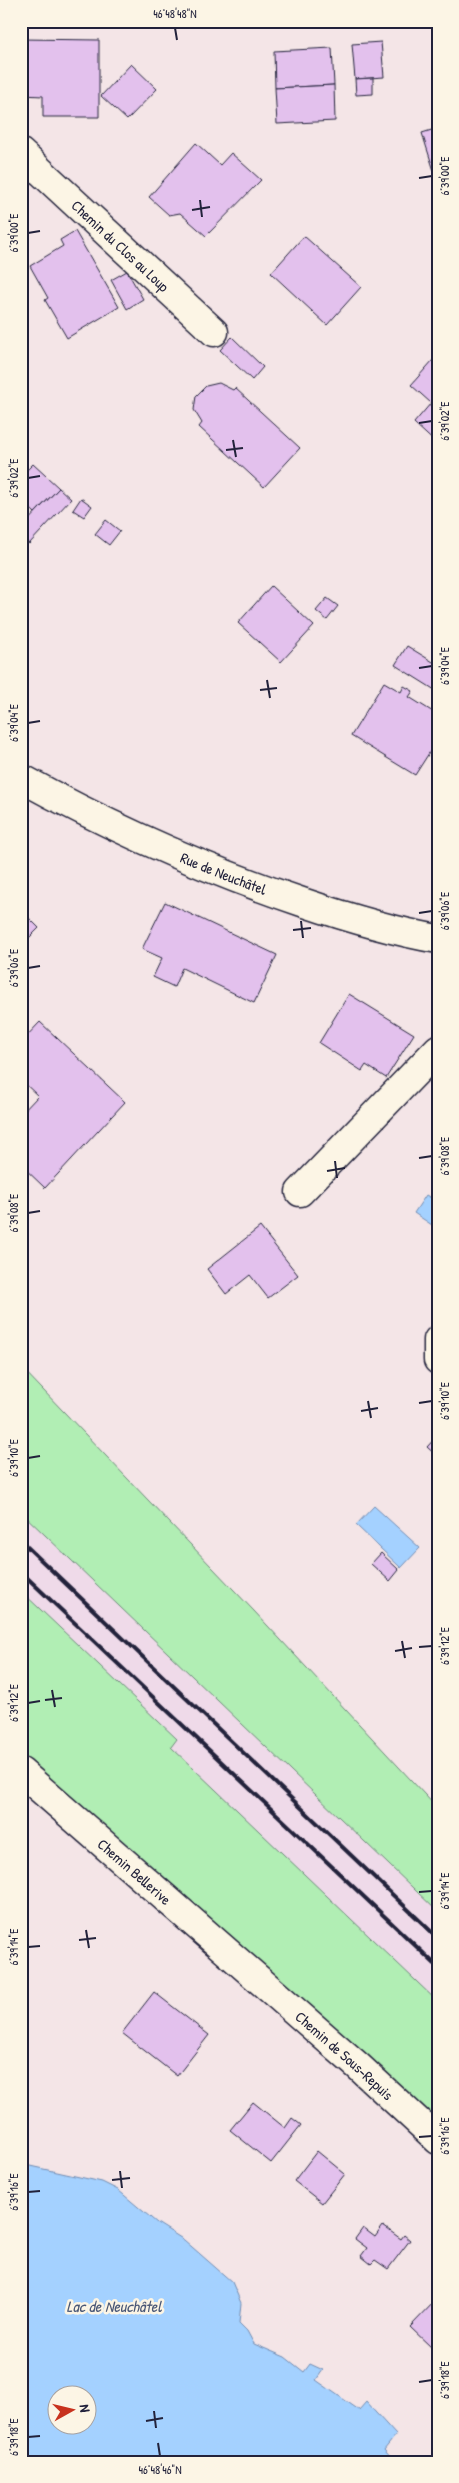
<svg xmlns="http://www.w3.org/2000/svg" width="459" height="2483" font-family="'Patrick Hand',sans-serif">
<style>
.built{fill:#efdae9}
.green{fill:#b1eeb4;stroke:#6a8878}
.water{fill:#a4d1ff;stroke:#708bb1;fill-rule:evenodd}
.building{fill:#e3c1ed;stroke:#22223b}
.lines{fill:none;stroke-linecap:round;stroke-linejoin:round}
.minor-casing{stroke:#22223b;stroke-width:31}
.major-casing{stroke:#22223b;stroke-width:31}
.minor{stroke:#fcf5e5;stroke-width:28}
.major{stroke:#fcf5e5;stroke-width:28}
.rail{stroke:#22223b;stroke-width:4}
.ticks{fill:none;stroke:#22223b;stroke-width:2}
.labels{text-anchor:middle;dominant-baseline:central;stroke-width:5;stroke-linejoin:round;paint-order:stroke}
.street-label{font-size:15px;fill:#22223b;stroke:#fcf5e5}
.water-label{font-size:16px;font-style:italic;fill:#495776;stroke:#fcf5e5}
.neatline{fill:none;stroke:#22223b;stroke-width:2}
.ticks-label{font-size:12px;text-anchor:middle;fill:#22223b}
</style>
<rect width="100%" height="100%" fill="#f4e5e7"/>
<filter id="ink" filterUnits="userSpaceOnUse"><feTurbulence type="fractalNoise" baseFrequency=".02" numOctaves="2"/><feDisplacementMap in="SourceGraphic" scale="10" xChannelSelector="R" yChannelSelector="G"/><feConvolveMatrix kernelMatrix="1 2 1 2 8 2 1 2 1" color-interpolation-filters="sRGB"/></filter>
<g filter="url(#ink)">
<polygon class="built" points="21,1512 438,1912 438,2002 170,1747 177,1739 21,1591"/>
<g class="green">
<polygon points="21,1367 254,1611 438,1809 438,1912 21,1512"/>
<polygon points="21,1591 177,1739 171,1747 438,2002 438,2140 21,1772"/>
</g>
<g class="water">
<polygon points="426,1195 438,1202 438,1229 414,1213"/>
<polygon points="374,1506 420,1548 401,1568 356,1525"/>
<path d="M21,2164L102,2182L118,2190L157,2223L184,2240L232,2282L241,2303L239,2323L247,2331L254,2344L285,2357L304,2372L310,2364L323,2370L316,2380L359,2410L366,2402L396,2435L384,2450L395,2462H21ZM58,2396H88V2426H58Z"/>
</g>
<g class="building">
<polygon points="21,39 99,40 99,117 43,117 43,96 21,95"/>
<polygon points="381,42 384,77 355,79 352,44"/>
<polygon points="332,48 334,85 275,88 274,51"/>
<polygon points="131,64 157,89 127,120 101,96"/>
<polygon points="373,78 373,94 356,95 355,79"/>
<polygon points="334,85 335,121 277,124 275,88"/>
<polygon points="438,128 438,173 435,174 422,133"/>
<polygon points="196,143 220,165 231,153 261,180 206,236 180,213 169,215 149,197"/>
<polygon points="75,231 119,307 67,338 45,300 48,298 30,266 63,246 60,240"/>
<polygon points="304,236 361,287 327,325 271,273"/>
<polygon points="127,271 143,299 127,309 111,280"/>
<polygon points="232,337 263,367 252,380 220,350"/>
<polygon points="433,360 438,364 438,445 414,423 431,403 411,385"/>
<polygon points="219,383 233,390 235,388 300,448 264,487 199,427 202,423 194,410 196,396 206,386"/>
<polygon points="33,464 59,488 35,513 21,500 21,476"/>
<polygon points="59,488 71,499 29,544 21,537 21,528"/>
<polygon points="81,498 92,506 84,517 73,510"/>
<polygon points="106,520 120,531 109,545 95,534"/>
<polygon points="271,586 314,626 281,662 238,623"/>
<polygon points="327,598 338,606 327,620 316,611"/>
<polygon points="407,646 438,665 438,686 435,690 395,665"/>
<polygon points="384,682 401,692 404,686 413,691 409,697 438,715 438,739 415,775 351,736"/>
<polygon points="165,902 277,955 254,1003 182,968 174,987 153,977 162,958 142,949"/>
<polygon points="21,910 39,928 21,946"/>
<polygon points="349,994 414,1034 386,1078 366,1065 362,1071 319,1043"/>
<polygon points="40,1022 125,1102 45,1188 21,1165 21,1114 38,1096 21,1080 21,1042"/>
<polygon points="260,1227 298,1275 268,1298 250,1275 226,1294 207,1269"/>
<polygon points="438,1435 438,1457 427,1447"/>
<polygon points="381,1553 399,1570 390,1581 371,1564"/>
<polygon points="154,1992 209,2035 177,2076 122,2033"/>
<polygon points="253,2102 285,2128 292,2118 301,2125 271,2163 230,2130"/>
<polygon points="317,2151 345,2174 322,2203 294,2181"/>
<polygon points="383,2226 401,2239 404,2235 410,2240 388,2269 375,2260 371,2264 361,2256 367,2248 355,2239 363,2228 375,2237"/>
<polygon points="438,2298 438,2342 432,2348 410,2327"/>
</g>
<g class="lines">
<g class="minor-casing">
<g id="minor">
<path id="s1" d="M21,153L214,332"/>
<polyline points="300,1192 438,1049"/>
<polyline points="438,1340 438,1360"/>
<path id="s2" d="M21,1772L358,2066L438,2140"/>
</g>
</g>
<g class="major-casing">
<g id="major">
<path id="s3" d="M21,778C112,828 204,869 302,902C346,917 392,931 438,939"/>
</g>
</g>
<use href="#minor" class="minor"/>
<use href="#major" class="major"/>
<g class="rail">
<polyline points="21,1541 438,1938"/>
<polyline points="21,1572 438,1967"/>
</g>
</g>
</g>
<path class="ticks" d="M175,28L177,40M419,178L432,176M200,200L202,217M192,210L210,207M28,233L40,231M419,423L432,421M233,440L236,457M226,450L243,448M28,478L40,476M419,668L432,666M267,680L270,698M260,690L277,688M28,723L40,721M419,913L432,911M301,921L303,938M293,930L311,928M28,968L40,966M419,1158L432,1156M335,1161L337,1178M327,1171L345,1168M28,1213L40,1211M368,1401L371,1418M419,1403L432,1401M361,1411L378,1408M28,1458L40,1456M402,1641L405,1658M419,1647L432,1646M395,1651L412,1648M52,1690L55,1707M45,1700L62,1698M28,1703L40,1701M419,1892L432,1891M86,1930L89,1948M79,1940L96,1938M28,1947L40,1946M419,2137L432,2136M120,2171L122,2188M112,2180L130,2178M28,2192L40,2191M419,2382L432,2380M154,2411L156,2428M146,2421L163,2418M28,2437L40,2436M158,2443L160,2456"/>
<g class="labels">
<g class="street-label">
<text stroke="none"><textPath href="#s1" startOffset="136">Chemin du Clos au Loup</textPath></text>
<text stroke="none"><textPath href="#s3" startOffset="224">Rue de Neuchâtel</textPath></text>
<text stroke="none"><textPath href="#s2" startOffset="151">Chemin Bellerive</textPath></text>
<text stroke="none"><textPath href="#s2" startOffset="430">Chemin de Sous-Repuis</textPath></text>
</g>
<g class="water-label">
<text x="114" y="2306">Lac de Neuchâtel</text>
</g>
</g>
<rect width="459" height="2483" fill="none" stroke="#fcf5e5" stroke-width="55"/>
<g transform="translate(72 2410) rotate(82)"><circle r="24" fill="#fcf5e5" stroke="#a5a1a1"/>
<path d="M0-4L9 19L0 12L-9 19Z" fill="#c8321e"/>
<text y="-8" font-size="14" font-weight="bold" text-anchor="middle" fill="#22223b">N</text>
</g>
<rect x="28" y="28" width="404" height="2428" class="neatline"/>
<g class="ticks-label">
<text x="175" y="18">46°48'48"N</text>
<text transform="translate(445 176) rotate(-90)" y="4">6°39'00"E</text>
<text transform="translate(14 233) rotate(-90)" y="4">6°39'00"E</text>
<text transform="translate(445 421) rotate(-90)" y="4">6°39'02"E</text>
<text transform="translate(14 478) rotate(-90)" y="4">6°39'02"E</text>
<text transform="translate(445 666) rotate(-90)" y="4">6°39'04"E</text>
<text transform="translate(14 723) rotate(-90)" y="4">6°39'04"E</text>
<text transform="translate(445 911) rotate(-90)" y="4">6°39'06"E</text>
<text transform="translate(14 968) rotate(-90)" y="4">6°39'06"E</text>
<text transform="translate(445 1156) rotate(-90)" y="4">6°39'08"E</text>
<text transform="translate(14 1213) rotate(-90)" y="4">6°39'08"E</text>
<text transform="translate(445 1401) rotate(-90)" y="4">6°39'10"E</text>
<text transform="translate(14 1458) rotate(-90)" y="4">6°39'10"E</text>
<text transform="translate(445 1646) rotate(-90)" y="4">6°39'12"E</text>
<text transform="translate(14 1703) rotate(-90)" y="4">6°39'12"E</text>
<text transform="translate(445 1891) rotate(-90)" y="4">6°39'14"E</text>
<text transform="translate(14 1947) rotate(-90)" y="4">6°39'14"E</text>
<text transform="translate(445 2136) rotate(-90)" y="4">6°39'16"E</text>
<text transform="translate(14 2192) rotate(-90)" y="4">6°39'16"E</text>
<text transform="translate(445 2380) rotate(-90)" y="4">6°39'18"E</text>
<text transform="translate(14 2437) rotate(-90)" y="4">6°39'18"E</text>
<text x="160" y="2474">46°48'46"N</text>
</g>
</svg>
